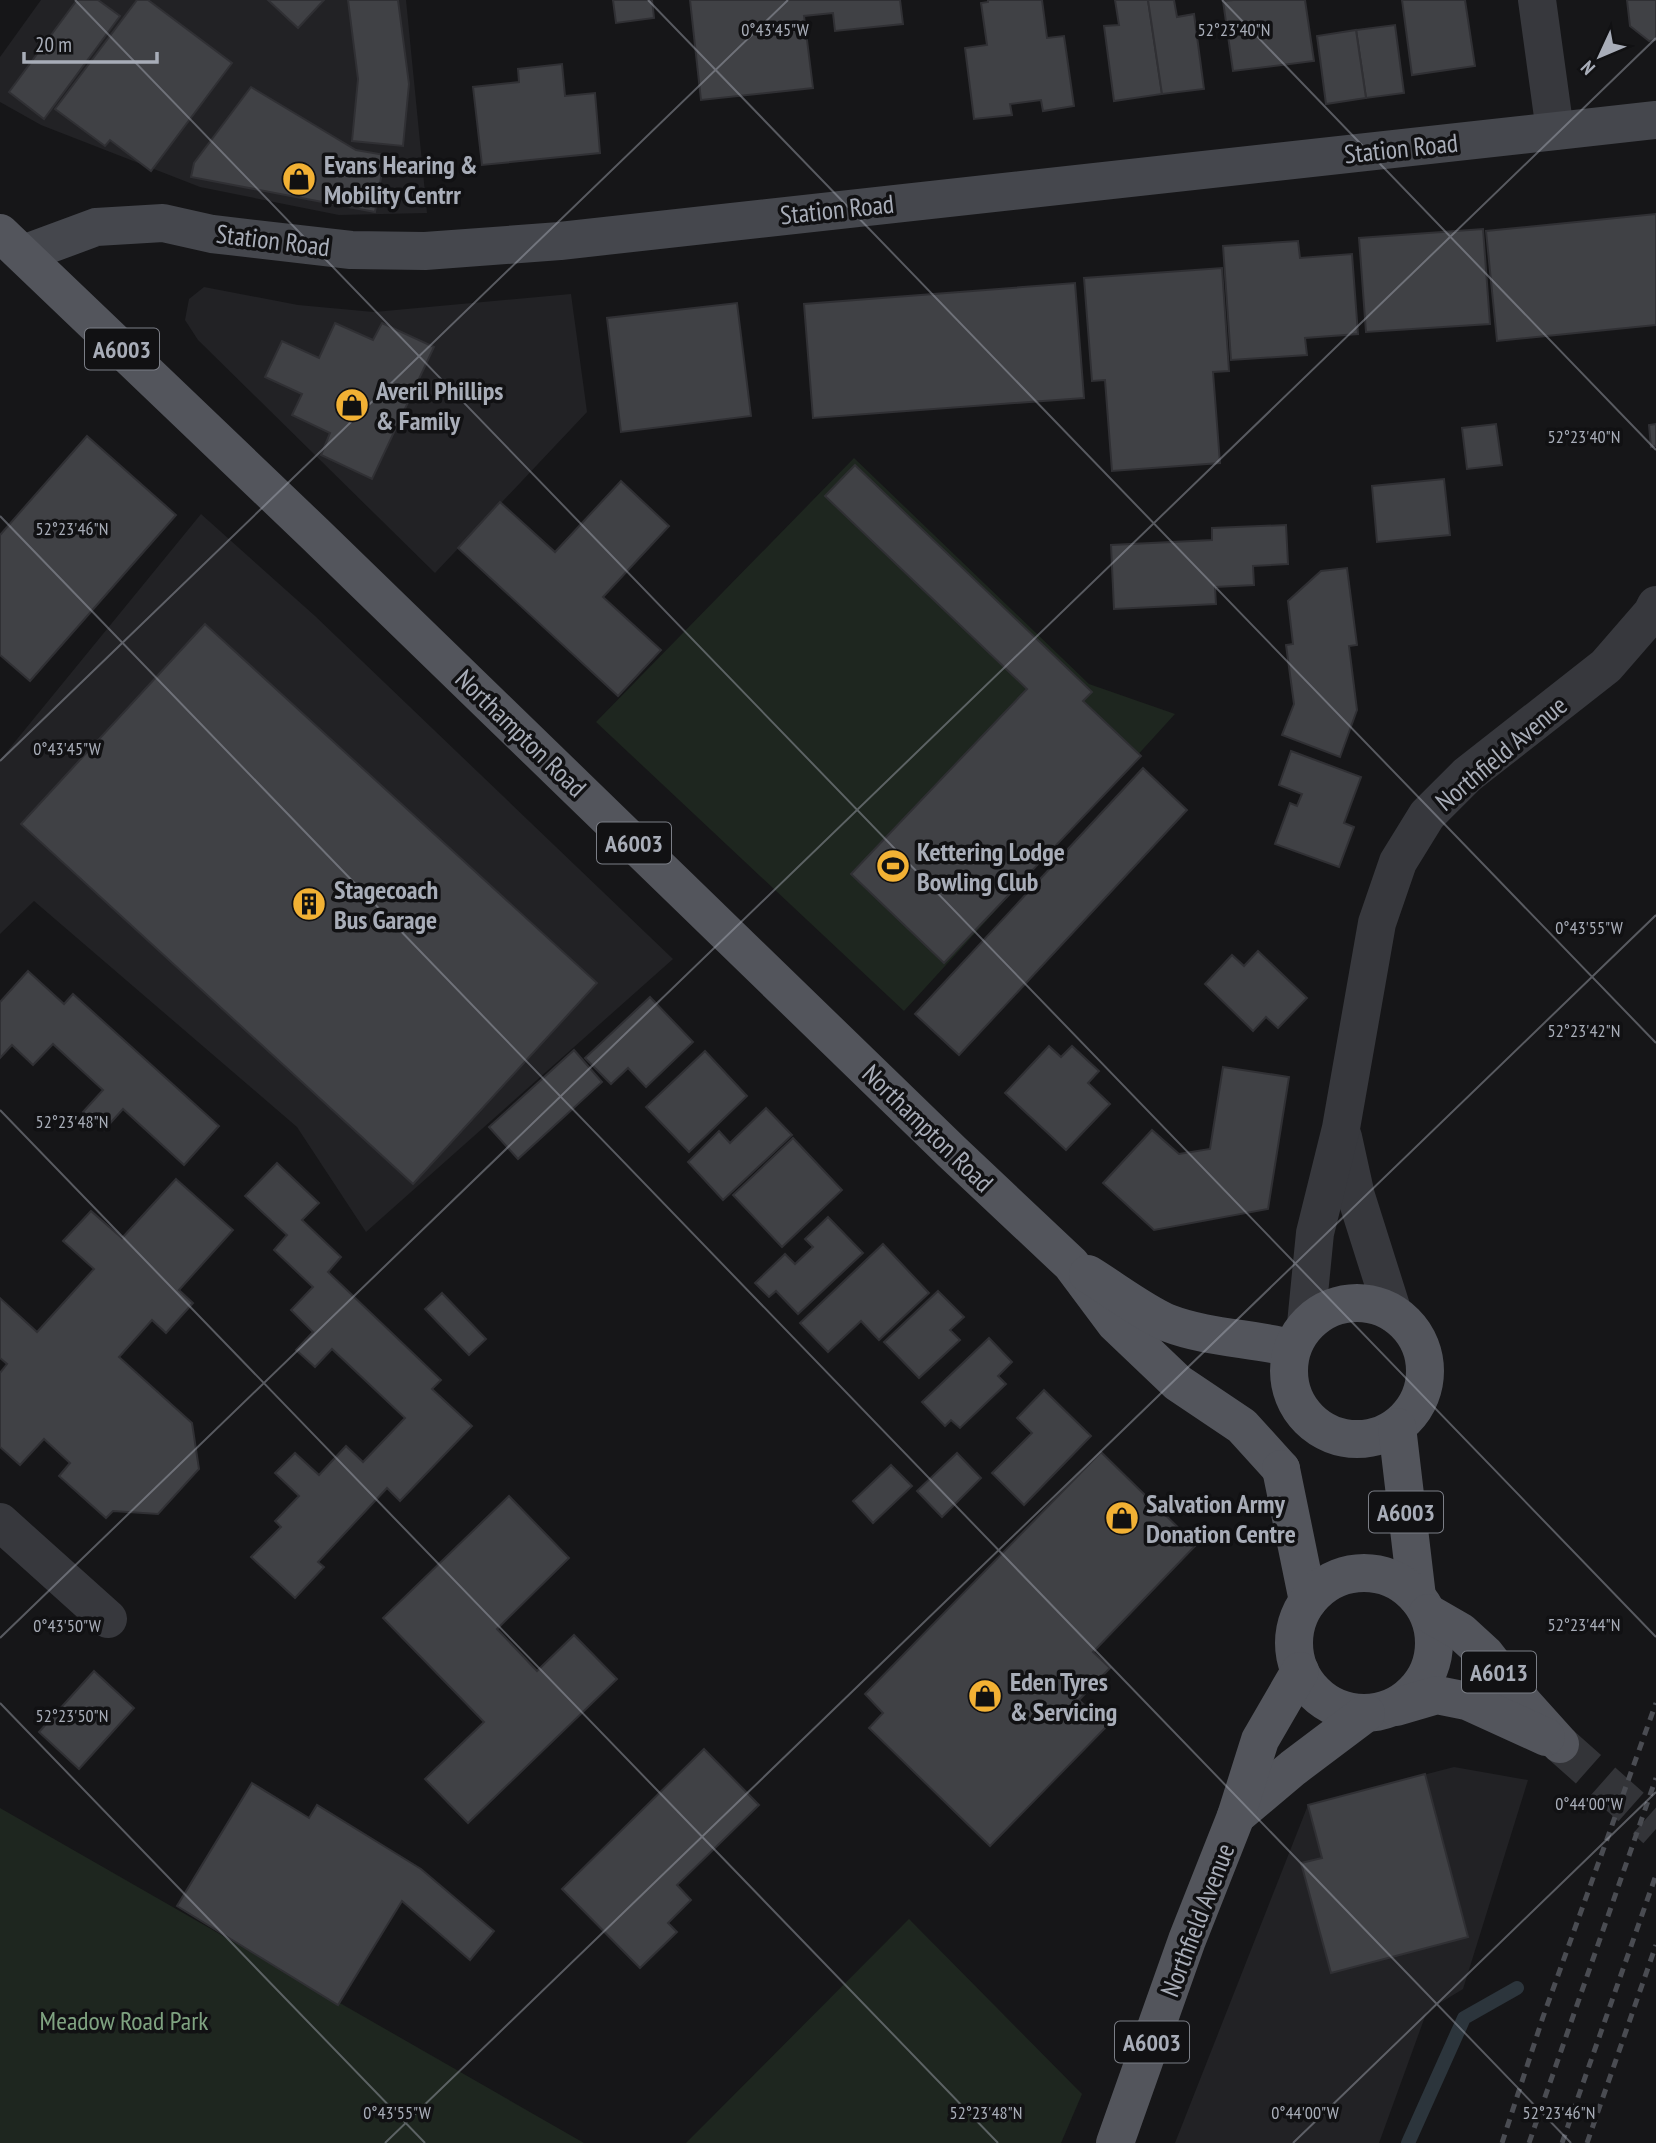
<svg xmlns="http://www.w3.org/2000/svg" width="1656" height="2143" font-family="'PT Sans Narrow',sans-serif">
<style>
.built{fill:#222225}
.green{fill:#1e261f}
.lines{fill:none;stroke-linecap:round;stroke-linejoin:round}
.stream{stroke:#2c353c;stroke-width:14}
.building{fill:#404145;stroke:#303034;stroke-width:2}
.primary-tunnel{stroke:#333438;stroke-width:38;stroke-dasharray:38 19;stroke-linecap:butt}
.minor{stroke:#37383d;stroke-width:38}
.tertiary{stroke:#37383d;stroke-width:38}
.secondary{stroke:#45474d;stroke-width:38}
.primary{stroke:#53555c;stroke-width:38}
.rail{stroke:#4a4c52;stroke-width:5;stroke-dasharray:9 7;stroke-linecap:butt}
.ticks{fill:none;stroke:#a8adb8;stroke-width:2;stroke-opacity:0.45}
.labels{text-anchor:middle;dominant-baseline:central;stroke-width:7;stroke-linejoin:round;paint-order:stroke}
.shield{fill:#111113;stroke:#7b7e86;stroke-width:2}
.shield-label{font-size:24px;font-weight:bold;fill:#a8adb8}
.street-label{font-size:26px;fill:#a8adb8;stroke:#111113}
.poi-label{font-size:26px;font-weight:bold;fill:#a8adb8;stroke:#111113;text-anchor:start}
.park-label{font-size:26px;fill:#7fa381;stroke:#111113}
.ticks-label{font-size:18px;text-anchor:middle;fill:#a8adb8;stroke:#111113;stroke-width:7;stroke-linejoin:round;paint-order:stroke}
</style>
<rect width="100%" height="100%" fill="#161618"/>
<g class="built">
<polygon points="41,0 406,0 427,213 339,215 200,187 41,125 0,102 0,57"/>
<polygon points="204,287 298,305 374,312 571,294 587,412 435,573 198,340 185,320 189,299"/>
<polygon points="201,514 315,616 673,959 366,1232 297,1127 34,901 0,934 0,760"/>
<polygon points="1454,1767 1528,1780 1463,1989 1427,2011 1379,2143 1175,2143 1308,1805"/>
</g>
<g class="green">
<polygon points="854,458 1089,684 1175,714 904,1011 596,722"/>
<polygon points="0,1808 584,2143 0,2143"/>
<polygon points="909,1919 1082,2094 1061,2143 686,2143"/>
</g>
<g class="lines">
<polyline class="stream" points="1408,2143 1464,2018 1517,1988"/>
</g>
<g class="building">
<polygon points="77,0 98,0 120,16 44,119 9,92"/>
<polygon points="137,0 148,0 232,63 151,171 110,140 105,146 55,109"/>
<polygon points="268,0 324,0 298,28"/>
<polygon points="348,0 398,0 409,84 403,146 352,141 358,79"/>
<polygon points="613,0 652,0 654,18 616,23"/>
<polygon points="690,0 900,0 903,24 835,31 833,13 804,16 813,88 701,100"/>
<polygon points="988,0 1042,0 1047,38 1064,36 1074,106 1043,111 1041,100 1010,104 1012,115 974,119 965,48 987,45 981,3 988,2"/>
<polygon points="1115,0 1148,0 1162,94 1114,101 1104,26 1119,25"/>
<polygon points="1148,0 1174,0 1177,17 1194,14 1204,89 1162,94"/>
<polygon points="1233,0 1305,0 1314,61 1233,71 1223,1"/>
<polygon points="1402,0 1465,0 1475,66 1412,75"/>
<polygon points="1627,0 1656,0 1656,40 1649,41 1630,26"/>
<polygon points="1395,25 1404,93 1366,98 1356,30"/>
<polygon points="1356,30 1366,98 1326,104 1317,36"/>
<polygon points="562,64 565,96 595,93 600,153 482,165 473,87 519,82 518,69"/>
<polygon points="251,87 356,150 385,155 375,212 191,177 194,163"/>
<polygon points="1656,214 1656,325 1497,341 1486,231"/>
<polygon points="1483,229 1490,324 1366,332 1359,238"/>
<polygon points="1298,241 1300,258 1352,254 1358,334 1305,338 1307,355 1231,360 1223,246"/>
<polygon points="1222,268 1229,371 1213,372 1220,463 1112,471 1105,380 1092,381 1084,278"/>
<polygon points="1075,283 1084,398 813,418 804,304"/>
<polygon points="737,303 751,416 621,432 607,318"/>
<polygon points="335,323 373,340 382,323 434,347 372,479 321,455 330,433 292,415 302,394 265,377 282,341 319,358"/>
<polygon points="1496,424 1502,465 1467,469 1462,428"/>
<polygon points="1656,424 1656,446 1651,447 1649,425"/>
<polygon points="87,436 176,515 30,681 0,655 0,535"/>
<polygon points="855,465 1092,692 1083,701 1141,756 944,963 851,874 1027,689 825,496"/>
<polygon points="1444,479 1450,535 1377,542 1372,486"/>
<polygon points="621,481 669,526 603,597 661,650 618,696 458,548 500,502 555,552"/>
<polygon points="1286,525 1288,564 1253,566 1254,585 1215,587 1216,604 1114,609 1111,545 1212,540 1212,528"/>
<polygon points="1347,568 1357,645 1349,646 1357,710 1340,757 1282,735 1294,704 1286,645 1293,644 1288,601 1321,571"/>
<polygon points="205,624 597,983 413,1184 21,824"/>
<polygon points="1291,751 1361,777 1344,823 1354,827 1339,867 1275,844 1290,803 1297,806 1302,794 1279,785"/>
<polygon points="1143,768 1187,810 959,1055 915,1014"/>
<polygon points="1258,951 1307,998 1278,1028 1266,1017 1253,1031 1205,984 1232,955 1244,966"/>
<polygon points="28,971 64,1004 73,994 219,1126 184,1165 123,1109 104,1130 83,1112 103,1090 53,1044 33,1065 12,1045 0,1058 0,1002"/>
<polygon points="650,997 693,1042 646,1087 628,1068 611,1084 585,1058"/>
<polygon points="1049,1046 1061,1057 1072,1046 1099,1071 1088,1083 1110,1104 1066,1150 1005,1093"/>
<polygon points="574,1050 602,1082 518,1159 489,1127"/>
<polygon points="705,1051 747,1096 689,1152 646,1107"/>
<polygon points="1223,1067 1289,1077 1268,1209 1154,1230 1103,1183 1152,1130 1179,1154 1210,1149"/>
<polygon points="766,1108 792,1135 723,1200 688,1162 719,1131 730,1143"/>
<polygon points="793,1138 842,1190 782,1247 733,1195"/>
<polygon points="277,1163 319,1203 302,1220 341,1257 328,1272 441,1380 432,1389 472,1426 400,1501 387,1488 318,1562 324,1567 295,1598 251,1557 281,1527 275,1521 299,1496 275,1473 295,1453 319,1475 346,1446 363,1462 405,1418 332,1349 315,1367 296,1350 313,1332 291,1310 313,1287 274,1250 287,1235 245,1196"/>
<polygon points="176,1179 233,1230 179,1290 193,1303 166,1333 152,1320 119,1357 192,1423 199,1469 158,1514 113,1511 106,1518 59,1476 70,1463 44,1439 20,1465 0,1447 0,1373 7,1364 0,1358 0,1298 37,1332 94,1269 63,1241 91,1211 122,1238"/>
<polygon points="828,1217 863,1253 798,1314 776,1291 769,1297 755,1283 785,1254 795,1264 813,1247 805,1239"/>
<polygon points="883,1244 929,1293 879,1340 861,1321 828,1352 800,1323"/>
<polygon points="938,1291 964,1317 950,1330 960,1340 919,1378 884,1342"/>
<polygon points="442,1293 486,1339 469,1355 425,1309"/>
<polygon points="989,1338 1012,1362 998,1376 1006,1384 960,1428 951,1420 945,1426 922,1402"/>
<polygon points="1044,1390 1091,1436 1024,1505 992,1473 1032,1433 1017,1418"/>
<polygon points="1101,1452 1196,1545 1093,1652 1110,1668 1079,1700 1107,1726 990,1846 869,1728 883,1713 865,1694"/>
<polygon points="957,1453 981,1478 942,1517 917,1491"/>
<polygon points="891,1465 912,1486 873,1523 853,1501"/>
<polygon points="509,1496 569,1558 497,1629 537,1671 574,1635 617,1679 468,1823 425,1779 484,1722 383,1618"/>
<polygon points="94,1671 134,1708 79,1769 39,1732"/>
<polygon points="704,1749 759,1805 677,1885 691,1900 668,1923 677,1932 640,1968 562,1889"/>
<polygon points="1425,1774 1468,1937 1331,1973 1301,1863 1322,1858 1308,1805"/>
<polygon points="252,1783 309,1818 317,1805 421,1869 494,1931 470,1960 402,1901 338,2005 177,1906"/>
</g>
<g class="lines">
<polyline class="primary-tunnel" points="1560,1744 1656,1829"/>
<g class="minor">
<polyline points="1537,0 1555,131"/>
<polyline points="0,1522 108,1619"/>
</g>
<g class="tertiary">
<polyline points="1343,1137 1356,1196 1393,1313"/>
<polyline points="1306,1324 1315,1233 1341,1128 1377,923 1398,862 1427,815 1467,775 1606,666 1652,613 1656,605"/>
</g>
<polyline class="secondary" points="23,254 96,227 163,223 212,234 351,250 425,251 560,241 1656,120"/>
<g class="primary">
<polyline points="0,233 315,534 952,1152 1071,1264 1115,1323 1178,1383 1242,1426 1281,1469"/>
<path d="M1088,1274C1111,1288 1144,1313 1168,1323C1207,1338 1251,1338 1291,1348"/>
<circle cx="1357" cy="1371" r="68"/>
<polyline points="1397,1427 1417,1597"/>
<polyline points="1281,1469 1308,1601"/>
<circle cx="1364" cy="1643" r="70"/>
<polyline points="1428,1613 1461,1632 1485,1654 1524,1704 1560,1744"/>
<polyline points="1396,1707 1437,1695 1467,1701 1546,1737"/>
<polyline points="1236,1816 1293,1768 1366,1713"/>
<polyline points="1115,2143 1187,1940 1236,1816 1260,1740 1300,1671"/>
</g>
<g class="rail">
<polyline points="1502,2143 1543,2017 1656,1703"/>
<polyline points="1529,2143 1656,1778"/>
<polyline points="1562,2143 1656,1875"/>
<polyline points="1587,2143 1656,1945"/>
</g>
</g>
<path class="ticks" d="M75,0L1656,1637M648,0L1656,1043M1222,0L1656,450M0,516L1571,2143M0,761L788,0M0,1110L998,2143M0,1638L1656,38M0,1703L425,2143M385,2143L1656,915M1293,2143L1656,1792"/>
<defs>
<g id="shop-disc" transform="scale(1.75)"><circle r="9.5" fill="#f2b134" stroke="#111113"/><path d="M-5-2.5h2.3a2.7 3.5 0 0 1 5.4 0H5L5.5 6h-11ZM-1.5-2.5h3a1.5 2.3 0 0 0-3 0Z" fill="#111"/></g>
<g id="stadium-disc" transform="scale(1.75)"><circle r="9.5" fill="#f2b134" stroke="#111113"/><path d="M0-5a6.5 5 0 1 0 0 10a6.5 5 0 1 0 0-10ZM-3.5-1.8h7v3.6h-7Z" fill="#111"/></g>
<g id="building-disc" transform="scale(1.75)"><circle r="9.5" fill="#f2b134" stroke="#111113"/><path d="M-4-6H4V6H1V3H-1V6H-4ZM-2.5-4.3h1.7v1.8h-1.7ZM.8-4.3h1.7v1.8H.8ZM-2.5-1h1.7V.8h-1.7ZM.8-1h1.7V.8H.8Z" fill="#111"/></g>
</defs>
<g fill-rule="evenodd">
<use href="#shop-disc" x="299" y="179"/>
<use href="#shop-disc" x="352" y="405"/>
<use href="#stadium-disc" x="893" y="866"/>
<use href="#building-disc" x="309" y="904"/>
<use href="#shop-disc" x="1122" y="1518"/>
<use href="#shop-disc" x="985" y="1696"/>
</g>
<g class="labels">
<g class="shield">
<rect x="85" y="328.5" width="74" height="41" rx="5"/>
<rect x="597" y="822.5" width="74" height="41" rx="5"/>
<rect x="1369" y="1491.5" width="74" height="41" rx="5"/>
<rect x="1462" y="1651.5" width="74" height="41" rx="5"/>
<rect x="1115" y="2021.5" width="74" height="41" rx="5"/>
</g>
<g class="shield-label">
<text x="122" y="349">A6003</text>
<text x="634" y="843">A6003</text>
<text x="1406" y="1512">A6003</text>
<text x="1499" y="1672">A6013</text>
<text x="1152" y="2042">A6003</text>
</g>
<g class="street-label">
<text transform="translate(1401 148) rotate(-6)">Station Road</text>
<text transform="translate(837 209) rotate(-6)">Station Road</text>
<text transform="translate(273 240) rotate(7)">Station Road</text>
<text transform="translate(521 733) rotate(44)">Northampton Road</text>
<text transform="translate(1501 753) rotate(-40)">Northfield Avenue</text>
<text transform="translate(928 1128) rotate(44)">Northampton Road</text>
<text transform="translate(1197 1920) rotate(-69)">Northfield Avenue</text>
</g>
<g class="poi-label">
<text x="324" y="164">Evans Hearing &amp;<tspan x="324" dy="30">Mobility Centrr</tspan></text>
<text x="376" y="390">Averil Phillips<tspan x="376" dy="30">&amp; Family</tspan></text>
<text x="917" y="851">Kettering Lodge<tspan x="917" dy="30">Bowling Club</tspan></text>
<text x="334" y="889">Stagecoach<tspan x="334" dy="30">Bus Garage</tspan></text>
<text x="1146" y="1503">Salvation Army<tspan x="1146" dy="30">Donation Centre</tspan></text>
<text x="1010" y="1681">Eden Tyres<tspan x="1010" dy="30">&amp; Servicing</tspan></text>
</g>
<g class="park-label">
<text x="124" y="2020">Meadow Road Park</text>
</g>
</g>
<g class="ticks-label">
<text x="775" y="36">0°43'45"W</text>
<text x="1234" y="36">52°23'40"N</text>
<text x="1584" y="443">52°23'40"N</text>
<text x="72" y="535">52°23'46"N</text>
<text x="67" y="755">0°43'45"W</text>
<text x="1589" y="934">0°43'55"W</text>
<text x="1584" y="1037">52°23'42"N</text>
<text x="72" y="1128">52°23'48"N</text>
<text x="1584" y="1631">52°23'44"N</text>
<text x="67" y="1632">0°43'50"W</text>
<text x="72" y="1722">52°23'50"N</text>
<text x="1589" y="1810">0°44'00"W</text>
<text x="986" y="2119">52°23'48"N</text>
<text x="1559" y="2119">52°23'46"N</text>
<text x="397" y="2119">0°43'55"W</text>
<text x="1305" y="2119">0°44'00"W</text>
</g>
<g transform="translate(1600 56) rotate(226)" stroke="#111113" stroke-width="5" paint-order="stroke">
<path d="M0-5L12 26L0 18L-12 26Z" fill="#a8adb8"/>
<text y="-10" font-size="19" font-weight="bold" text-anchor="middle" fill="#a8adb8">N</text>
</g>
<path d="M24 52v10h133v-10" fill="none" stroke="#a8adb8" stroke-width="3.5"/>
<text x="35" y="52" font-size="21" fill="#a8adb8" stroke="#111113" stroke-width="5" paint-order="stroke">20 m</text>
</svg>
